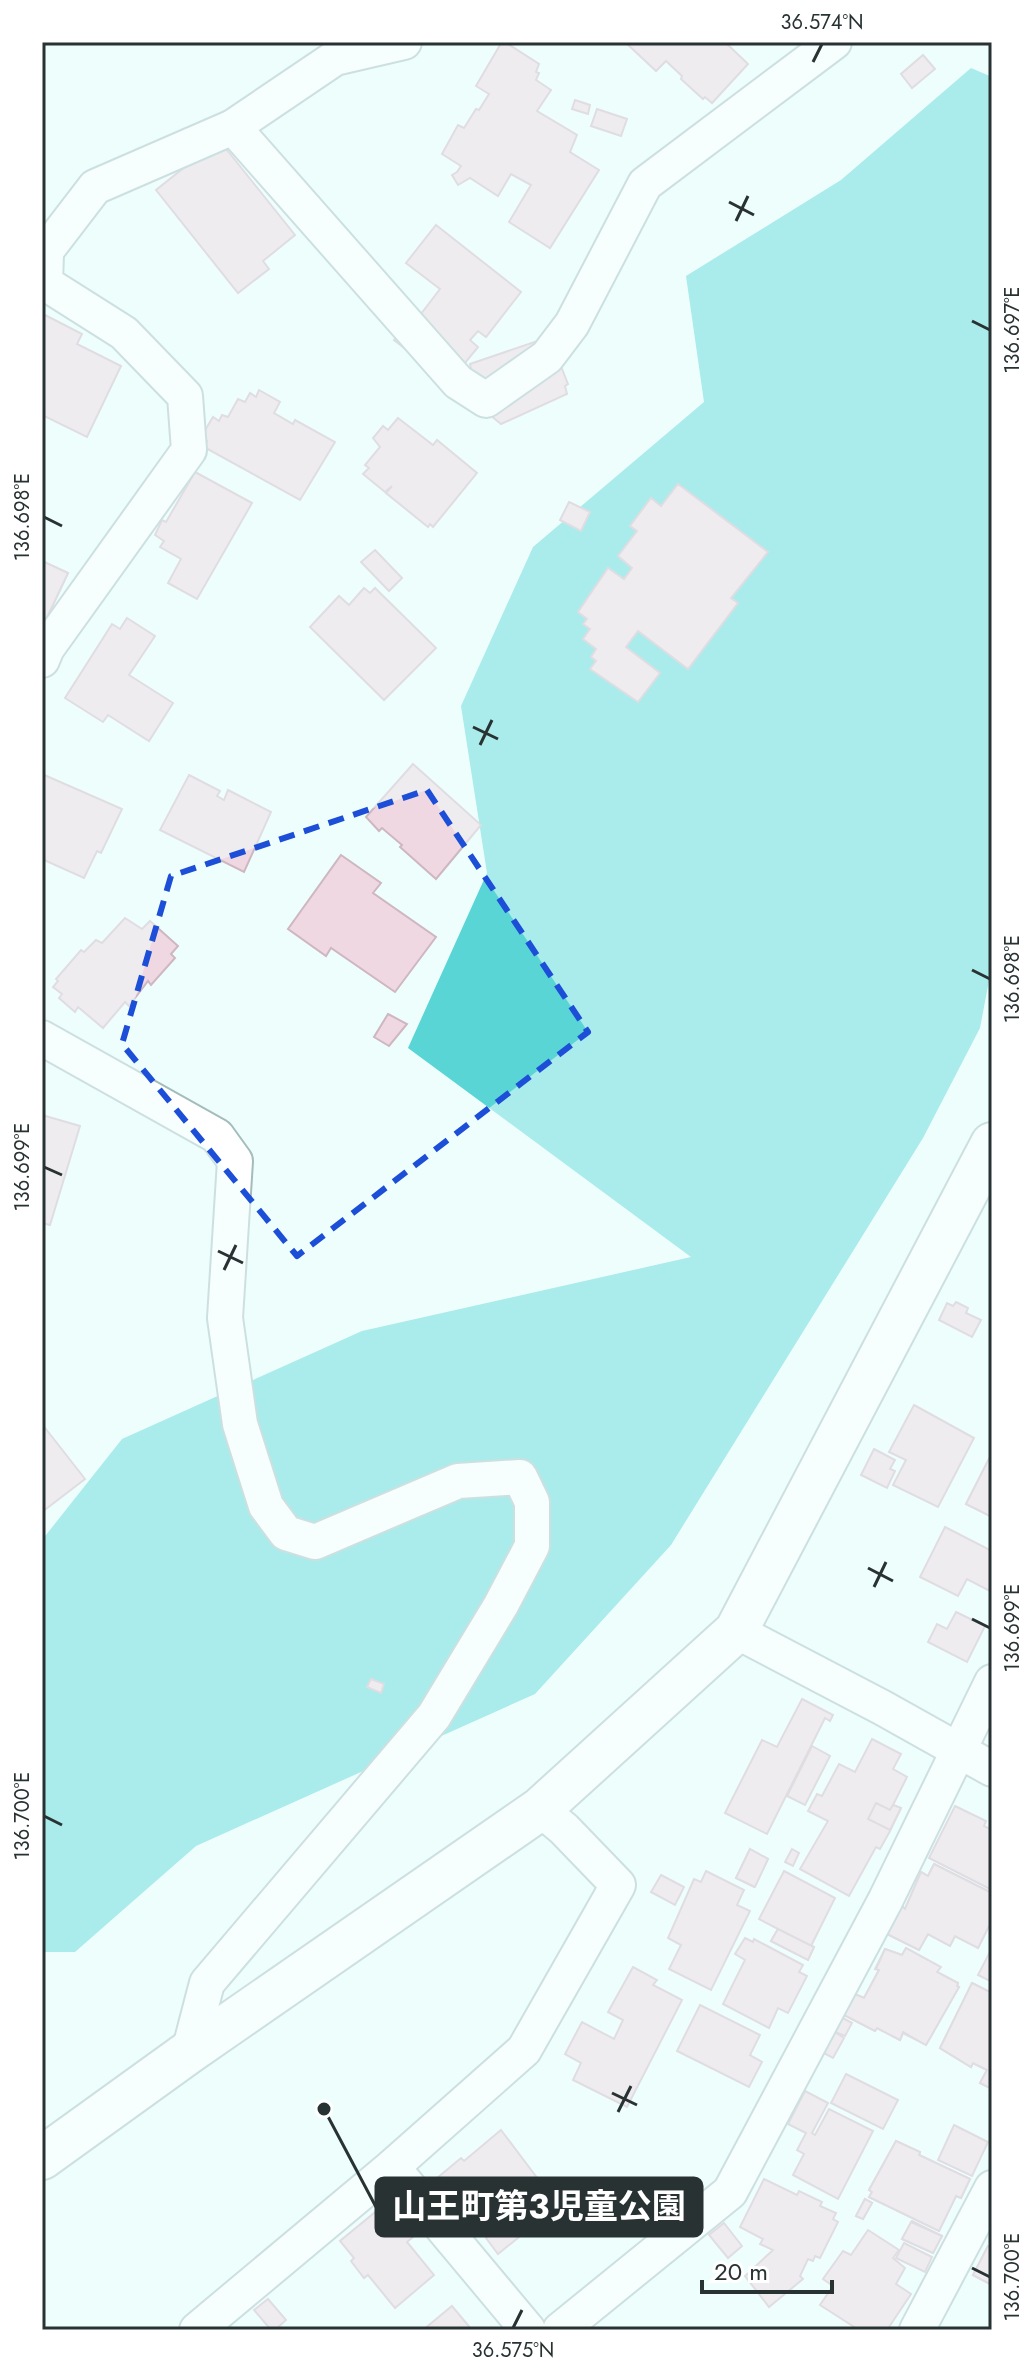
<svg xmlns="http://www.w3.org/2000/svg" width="1034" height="2372" font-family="Jost,'Noto Sans JP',sans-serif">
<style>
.forest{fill:#58d5d4}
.building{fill:#efd8e1;stroke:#ceb7c0;stroke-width:2}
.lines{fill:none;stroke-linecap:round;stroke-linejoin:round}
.minor-casing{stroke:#a4bdbc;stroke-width:38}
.tertiary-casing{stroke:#a4bdbc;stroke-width:46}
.minor{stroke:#fff;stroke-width:34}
.tertiary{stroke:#fff;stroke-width:42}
.marked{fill:none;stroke:#1d4ed8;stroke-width:6;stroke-dasharray:16 10;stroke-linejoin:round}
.ticks{fill:none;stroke:#283232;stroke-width:3}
.leader{fill:none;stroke:#283232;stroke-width:3}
.callout-dot{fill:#283232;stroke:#fff;stroke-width:3}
.callout{fill:#283232;stroke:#283232;stroke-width:3}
.callout-label{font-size:34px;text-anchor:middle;font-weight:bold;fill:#fff}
.neatline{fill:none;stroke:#283232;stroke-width:3}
.ticks-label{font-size:20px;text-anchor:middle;fill:#283232}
</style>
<rect width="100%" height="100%" fill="#eefefd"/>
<polygon class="forest" points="971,68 992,77 992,965 980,1028 923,1138 671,1545 535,1694 196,1846 75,1952 42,1952 42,1540 122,1439 362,1331 691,1257 408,1048 487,873 461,706 533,547 704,402 686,276 841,180"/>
<g class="building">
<polygon points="505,42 539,64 536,72 539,73 536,80 551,90 537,111 577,135 570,152 599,170 550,248 509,222 531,185 511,174 498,196 470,178 458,185 452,175 457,172 461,166 442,154 458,125 464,128 476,109 479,110 489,94 476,86 500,45"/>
<polygon points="625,42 725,42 748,64 712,103 705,97 703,99 681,79 682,76 666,61 656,71"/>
<polygon points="923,55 935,69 912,88 901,74"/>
<polygon points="575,100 590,105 588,114 572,109"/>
<polygon points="597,109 627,119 621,136 591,126"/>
<polygon points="219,140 295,235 263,261 269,269 238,293 156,190"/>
<polygon points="436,225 521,292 486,337 478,331 470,340 478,347 456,374 430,368 394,340 410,320 414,323 440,289 406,263"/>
<polygon points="45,315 82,334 77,344 121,366 87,437 42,415 42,321"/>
<polygon points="552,336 555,351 568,384 565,386 567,394 501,424 478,405 470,364"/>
<polygon points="259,390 280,402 274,413 293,424 295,420 335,442 300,500 204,447 207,441 201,437 213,417 219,421 222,415 228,417 238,399 245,402 250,393 256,397"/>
<polygon points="398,418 433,445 437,440 477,473 433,527 430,524 428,527 386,493 392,486 385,492 363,474 369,468 365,465 380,447 373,438 383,426 388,430"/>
<polygon points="195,472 252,503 197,599 168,583 181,559 160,547 164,541 155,535 162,520 166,522"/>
<polygon points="678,484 768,552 731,598 738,603 688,669 638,631 626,647 660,673 638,702 590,669 596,661 591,657 596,649 583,639 590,629 583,624 587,619 578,612 608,568 624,579 632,568 618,556 637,531 630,526 651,498 661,506"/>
<polygon points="569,502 590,512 581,531 560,520"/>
<polygon points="375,550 402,578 389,591 361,562"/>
<polygon points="42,561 68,573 42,628"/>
<polygon points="42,561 68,573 42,628"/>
<polygon points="364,588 370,593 375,588 436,648 384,700 310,627 339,596 349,605"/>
<polygon points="127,618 155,636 129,675 173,703 149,741 108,715 103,722 65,698 112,624 120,629"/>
<polygon points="413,764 481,825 436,879 400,847 402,845 382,828 379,831 366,817"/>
<polygon points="42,774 122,809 101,853 97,851 84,878 42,859"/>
<polygon points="189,775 220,791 217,796 224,800 228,790 271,812 244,872 160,830"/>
<polygon points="341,855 381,883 373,893 436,937 395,992 331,948 326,956 288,929"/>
<polygon points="125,918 142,929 150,921 178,946 171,954 175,958 151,985 148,981 129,1006 125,1002 103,1028 78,1007 75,1012 59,998 62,994 53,987 58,981 56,979 81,950 84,952 96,940 102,943"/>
<polygon points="388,1014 407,1024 389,1046 374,1037"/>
<polygon points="42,1115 80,1126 50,1225 42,1223"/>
<polygon points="956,1302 968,1308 966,1313 981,1320 972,1337 939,1320 947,1303 953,1306"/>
<polygon points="914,1405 974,1438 938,1507 893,1485 906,1460 889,1452"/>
<polygon points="42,1424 85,1479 42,1512"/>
<polygon points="874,1449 895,1460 890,1469 895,1471 887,1488 861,1475"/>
<polygon points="992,1453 992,1517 966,1504"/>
<polygon points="992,1453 992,1517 966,1504"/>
<polygon points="945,1527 992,1551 992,1592 967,1579 958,1596 920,1577"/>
<polygon points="956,1612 985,1626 967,1662 928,1642 937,1624 947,1629"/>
<polygon points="371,1679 384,1684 381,1693 367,1687"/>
<polygon points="802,1699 833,1715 830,1721 825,1718 767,1834 725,1813 762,1740 777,1747"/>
<polygon points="872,1739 901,1754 893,1769 907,1777 893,1805 901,1808 890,1831 880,1849 876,1847 849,1896 800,1869 828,1821 808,1811 817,1794 822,1796 839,1764 855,1772"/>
<polygon points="812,1746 830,1756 805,1805 787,1796"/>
<polygon points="876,1803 890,1810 893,1805 901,1808 890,1830 868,1819"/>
<polygon points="955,1806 986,1821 984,1826 992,1830 992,1890 929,1858"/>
<polygon points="750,1849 768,1859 754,1887 736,1878"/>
<polygon points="750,1849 768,1859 755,1887 736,1878"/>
<polygon points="792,1849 799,1853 793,1866 785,1862"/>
<polygon points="934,1864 992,1893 992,1920 978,1948 955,1936 950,1946 928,1934 919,1950 887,1934 902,1906 905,1909 921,1872 928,1876"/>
<polygon points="934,1864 992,1893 992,1920 978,1948 955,1936 950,1946 928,1934 919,1950 887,1934 902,1906 905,1909 921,1872 928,1876"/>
<polygon points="706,1871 744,1890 737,1905 750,1911 711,1990 669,1969 681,1945 668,1938 694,1879 701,1882"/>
<polygon points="784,1871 835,1898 811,1946 814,1947 808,1960 771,1941 778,1929 759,1919"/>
<polygon points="661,1875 684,1887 675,1905 651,1892"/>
<polygon points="778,1929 814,1947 808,1960 771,1941"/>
<polygon points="745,1938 753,1942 754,1939 803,1965 799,1972 807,1976 788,2013 778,2008 769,2028 723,2004 745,1960 735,1954"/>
<polygon points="906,1948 940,1967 937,1972 958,1983 957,1986 959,1987 926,2045 903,2033 900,2040 877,2028 875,2031 844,2015 855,1994 864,1998 879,1970 875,1969 885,1949 902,1955"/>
<polygon points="906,1948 941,1967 937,1972 958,1983 957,1986 959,1987 926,2045 903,2032 900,2040 877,2028 875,2031 844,2015 855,1994 864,1998 879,1970 876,1969 885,1949 902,1955"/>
<polygon points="992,1948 992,1982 978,1975"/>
<polygon points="633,1967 657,1980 653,1985 682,2000 627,2107 573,2080 581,2063 565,2054 582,2022 614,2039 623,2020 608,2012"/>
<polygon points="972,1983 992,1993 992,2089 980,2083 987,2070 973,2063 971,2067 940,2048"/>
<polygon points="972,1983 992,1993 992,2089 980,2083 987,2070 973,2063 971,2067 940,2048"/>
<polygon points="700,2005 760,2035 750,2055 762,2062 749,2087 677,2051"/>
<polygon points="841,2017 852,2023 845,2036 833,2031"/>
<polygon points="833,2031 844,2038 833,2058 822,2052"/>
<polygon points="846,2074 898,2100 883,2129 831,2103"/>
<polygon points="805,2091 828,2103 812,2133 815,2135 829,2109 873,2131 838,2199 793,2175 804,2154 797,2150 806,2133 788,2124"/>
<polygon points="954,2125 988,2142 972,2176 938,2160"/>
<polygon points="501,2130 544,2187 523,2206 518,2200 479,2232 436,2179 461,2158 464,2161"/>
<polygon points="896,2141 920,2152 919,2155 970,2179 961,2198 956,2196 939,2231 869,2197 872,2192 869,2190"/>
<polygon points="896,2141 920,2152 919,2155 970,2179 961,2198 956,2196 939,2231 869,2197 872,2192 869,2190"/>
<polygon points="764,2179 797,2195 799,2191 822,2202 820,2206 836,2213 833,2219 838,2222 820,2258 815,2256 813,2261 808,2259 800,2276 803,2279 769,2307 745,2276 773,2250 760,2244 763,2239 740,2227"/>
<polygon points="865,2199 872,2203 863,2219 856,2216"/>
<polygon points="865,2199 872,2203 863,2219 856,2216"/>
<polygon points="379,2209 394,2226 401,2220 414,2236 407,2242 434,2275 395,2308 368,2275 364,2278 351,2261 354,2258 340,2241"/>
<polygon points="512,2218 524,2233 498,2254 486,2238"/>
<polygon points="912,2221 942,2236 933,2253 902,2239"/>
<polygon points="911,2222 942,2236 933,2253 902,2239"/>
<polygon points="724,2223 742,2246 728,2258 709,2235"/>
<polygon points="868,2230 899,2250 893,2258 905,2268 896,2284 911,2294 887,2330 859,2330 820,2305 833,2286 823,2279 843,2251 851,2255"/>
<polygon points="904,2243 932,2257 925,2272 896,2258"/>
<polygon points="988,2246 992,2248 992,2285 973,2275"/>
<polygon points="988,2246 992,2248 992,2285 973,2275"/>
<polygon points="268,2299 286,2320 275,2330 271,2330 254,2310"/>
<polygon points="452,2306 472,2330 423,2330"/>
</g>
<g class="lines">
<g class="minor-casing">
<g id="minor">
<polyline points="233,127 458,382 486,400 547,357 572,324 645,184 834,42"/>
<polyline points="42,256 95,187 233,127 335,58 404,42"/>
<polyline points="42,660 47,648 189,450 185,396 124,333 45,283 46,254"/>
<polyline points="42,1038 217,1136 235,1161 225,1318 240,1424 266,1506 286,1533 315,1542 458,1481 520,1477 532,1502 532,1546 501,1605 434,1716 207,1983 189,2052"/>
<polyline points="736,1631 883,1708 992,1769"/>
<polyline points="392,2167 528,2330"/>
<polyline points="197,2330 392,2167 524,2050 618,1885 564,1829 540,1809"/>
<polyline points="560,2330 730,2192 885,1901 992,1682"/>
<polyline points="917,2330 992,2188"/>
</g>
</g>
<g class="tertiary-casing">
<polyline id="tertiary" points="42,2158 189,2052 540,1809 736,1631 992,1144"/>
</g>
<use href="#minor" class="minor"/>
<use href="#tertiary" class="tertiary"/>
</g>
<path d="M0 0H1034V2372H0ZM427,790L588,1032L297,1256L122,1044L171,876Z" fill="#eefefd" fill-opacity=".55" fill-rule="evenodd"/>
<path class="marked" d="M427,790L588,1032L297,1256L122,1044L171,876Z"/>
<path class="ticks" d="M813,62L822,44M729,202L754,215M736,221L748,196M972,321L990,330M44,517L62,526M473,727L498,739M480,745L492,720M972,970L990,979M44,1167L62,1175M218,1251L243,1263M224,1270L236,1245M868,1568L893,1581M874,1587L886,1562M972,1619L990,1628M44,1816L62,1825M612,2093L637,2105M618,2112L631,2086M972,2268L990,2277M513,2328L522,2310"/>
<path class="leader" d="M324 2109L376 2207"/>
<circle class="callout-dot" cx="324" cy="2109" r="8"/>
<rect class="callout" x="376" y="2178" width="326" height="58" rx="8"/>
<g class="callout-label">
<text x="539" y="2218">山王町第３児童公園</text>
</g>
<rect width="1034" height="2372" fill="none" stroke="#ffffff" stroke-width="88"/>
<path d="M702 2280v12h130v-12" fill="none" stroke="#283232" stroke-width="4"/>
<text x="714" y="2280" font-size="24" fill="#283232" stroke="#ffffff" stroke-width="6" paint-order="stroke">20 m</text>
<rect x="44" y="44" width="946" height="2284" class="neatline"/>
<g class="ticks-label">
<text x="822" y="29">36.574°N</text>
<text transform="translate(1012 330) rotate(-90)" y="7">136.697°E</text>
<text transform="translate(22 517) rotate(-90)" y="7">136.698°E</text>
<text transform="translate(1012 979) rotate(-90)" y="7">136.698°E</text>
<text transform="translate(22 1167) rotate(-90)" y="7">136.699°E</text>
<text transform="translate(1012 1628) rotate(-90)" y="7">136.699°E</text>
<text transform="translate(22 1816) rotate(-90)" y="7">136.700°E</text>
<text transform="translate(1012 2277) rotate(-90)" y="7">136.700°E</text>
<text x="513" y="2357">36.575°N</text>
</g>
</svg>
